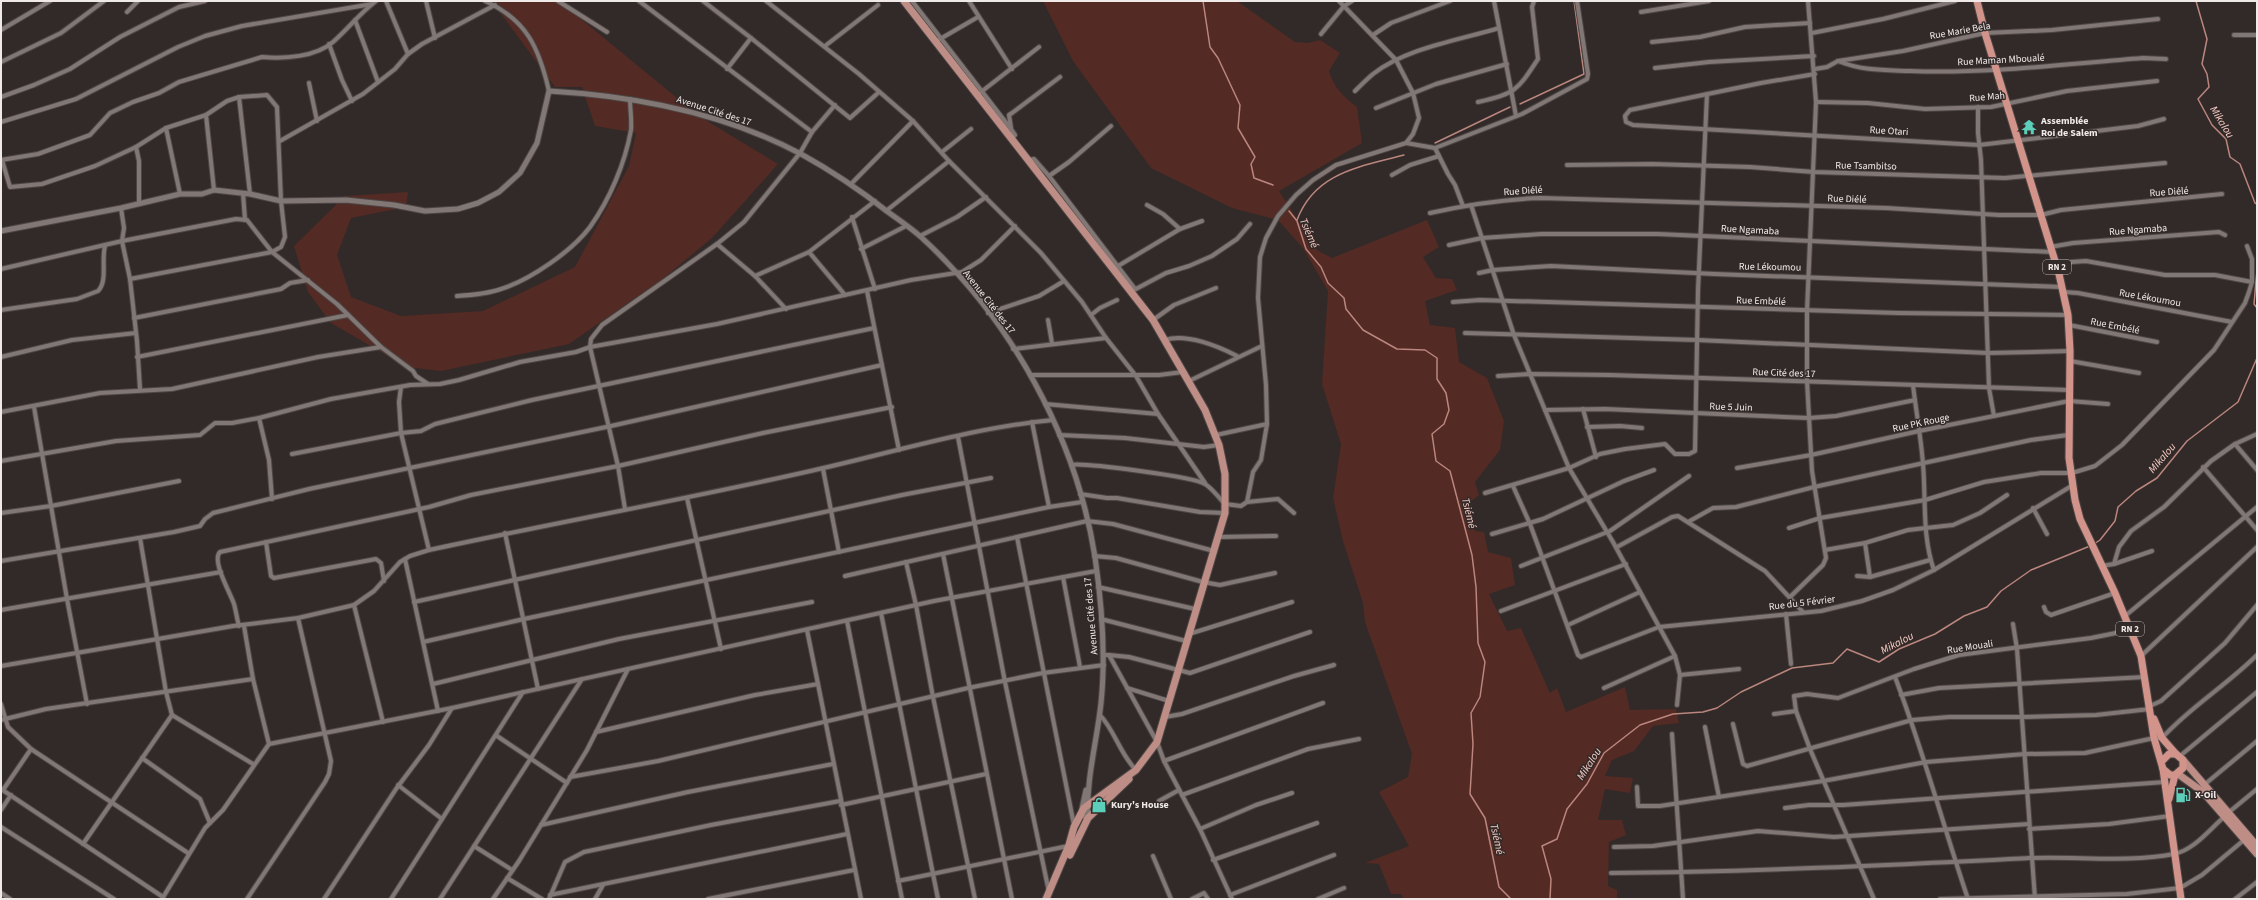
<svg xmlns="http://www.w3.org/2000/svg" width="2258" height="900" font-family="'Source Sans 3',sans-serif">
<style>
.green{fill:#532a24}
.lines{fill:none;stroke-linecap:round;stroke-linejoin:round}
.stream{stroke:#ba867e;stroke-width:1.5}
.minor-casing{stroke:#4d4645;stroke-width:6}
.tertiary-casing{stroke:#4d4645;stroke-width:7}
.primary-casing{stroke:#4d4645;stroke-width:9}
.trunk-casing{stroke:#4d4645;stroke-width:9}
.minor{stroke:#817775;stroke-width:4}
.tertiary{stroke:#817775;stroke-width:5}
.primary{stroke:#be8d85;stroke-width:7}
.trunk{stroke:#d2948a;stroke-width:7}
.labels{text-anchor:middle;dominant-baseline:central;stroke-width:3;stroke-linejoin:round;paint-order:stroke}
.shield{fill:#322a28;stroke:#b6b0ae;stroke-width:1}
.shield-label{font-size:9px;font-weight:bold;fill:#efe9e8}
.street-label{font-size:10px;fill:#efe9e8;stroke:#322a28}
.poi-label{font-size:10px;font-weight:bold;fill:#efe9e8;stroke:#322a28;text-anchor:start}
.water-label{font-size:11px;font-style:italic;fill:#f8ccc5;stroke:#322a28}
</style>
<rect width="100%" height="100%" fill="#322a28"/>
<g class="green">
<polygon points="495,1 559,1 699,116 778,164 712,238 665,277 569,344 441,371 407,367 331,323 308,292 294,246 345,196 408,192 406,207 351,218 337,255 351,297 401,316 483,311 575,267 629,166 636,133 595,126 582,87 555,87 493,3"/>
<path d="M1043,1H1237L1295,42L1308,43L1320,40L1340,53L1329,71C1334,88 1343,96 1357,107L1362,143L1279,191L1317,250L1332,258L1427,220L1439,247L1423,257L1436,278L1452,279L1457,290L1425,301L1430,325L1455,328L1459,362L1487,378L1504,421L1500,450L1475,482L1479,495L1468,504L1475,531L1484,532L1488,552L1511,558L1515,585L1489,594L1507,631L1521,628L1550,693L1557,688L1566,712L1625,687L1630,710L1676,709L1679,723L1653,726L1634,751L1612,760L1605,776L1633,778L1630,793L1605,789L1598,820H1622L1626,835L1609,842L1608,886L1617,890V899H1404L1401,894H1391L1379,864L1365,863L1409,846L1379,792L1408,777L1412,754L1365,622L1363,603L1343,541L1333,498L1341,444L1322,384L1328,291L1303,248L1278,220L1232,208L1151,168L1073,61Z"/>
</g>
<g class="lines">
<g class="stream">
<polyline points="1203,1 1210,47 1218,58 1240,105 1238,128 1255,157 1251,164 1254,178 1273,185"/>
<polyline points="2196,1 2207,39 2202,64 2207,74 2209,87 2198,99 2212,125 2226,139 2230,157 2240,164 2255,203 2257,204"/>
<polyline points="1520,104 1584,74 1574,1"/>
<polyline points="1435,143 1510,107"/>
<polyline points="1289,211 1297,221 1306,249 1321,267 1328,283 1344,298 1346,309 1363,330 1397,349 1425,350 1437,358 1437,379 1446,393 1449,410 1444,424 1432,434 1436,461 1450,471 1472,555 1476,587 1478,643 1485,662 1480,697 1471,713 1473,744 1470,794 1485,818 1499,887 1511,899"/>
<path d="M1297,220C1315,172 1360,167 1404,155"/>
<polyline points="2257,270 2254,304 2257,308"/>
<polyline points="2094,544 2100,540 2115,521 2118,507 2136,491 2157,478 2187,441 2238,402 2257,358"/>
<polyline points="1550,899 1551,879 1542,846 1557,839 1567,809 1587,784 1604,753 1640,725 1673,714 1703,712 1717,708 1741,692 1792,668 1833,663 1847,649 1879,662 1899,649 1935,634 1964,616 1987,607 2001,591 2031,570 2090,546"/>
</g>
<g class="minor-casing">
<g id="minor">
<polyline points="386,1 408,54"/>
<polyline points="426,1 435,38"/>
<path d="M485,1C527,20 539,48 549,91"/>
<polyline points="558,1 607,32"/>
<polyline points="639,1 812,132"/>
<polyline points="703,1 751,38 850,118 879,92"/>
<polyline points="766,1 859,74 913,121 949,161 1041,253 1082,302 1106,338 1136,376 1158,414 1205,483"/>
<polyline points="912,1 1011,129 1015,135 1011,139"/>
<polyline points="969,1 1012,69"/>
<polyline points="1494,1 1516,116"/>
<polyline points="127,12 138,1"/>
<polyline points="1641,12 1709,1"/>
<polyline points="355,20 378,82"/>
<polyline points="1,30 50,1"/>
<polyline points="1812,33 1883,19 1955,1"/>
<polyline points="1321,34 1344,6 1352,1"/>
<polyline points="1373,35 1391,23 1450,1"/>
<polyline points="2234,35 2257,35"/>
<polyline points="940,39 978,17"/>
<polyline points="1652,42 1700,37 1745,27 1810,23"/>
<polyline points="329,44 342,80 352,101"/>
<polyline points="825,46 878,5"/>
<path d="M1838,61C1863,71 1884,70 1910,71C1988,74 2065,64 2143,58L2166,59"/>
<polyline points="1,62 61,33 104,1"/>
<polyline points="1655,68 1709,62 1814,56"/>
<polyline points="727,69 751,38"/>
<polyline points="1815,69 1827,67 1838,61 1903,51 1985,33 2052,30 2158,19"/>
<polyline points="1815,74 1761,83 1630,110 1625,116 1626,122 1633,125 1979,145 2138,126 2164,119"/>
<polyline points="309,83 317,121"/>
<path d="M1355,91C1361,85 1367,79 1373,74C1406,48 1460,40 1499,28"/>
<polyline points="981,92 1039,47"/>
<polyline points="1,97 34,85 70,69 120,37 179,7 205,1"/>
<polyline points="239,97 250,194"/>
<path d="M1478,102C1516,93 1517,91 1538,59L1532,7L1534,1"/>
<polyline points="1816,102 1868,103 1925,109 1991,107 2067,91 2157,81"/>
<polyline points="1978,107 1978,133 1981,160 1989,388 1994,416"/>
<polyline points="1376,108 1436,84 1507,64"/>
<polyline points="206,115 214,190"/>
<polyline points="1,122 76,99 178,47 205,36 242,26 372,4"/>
<polyline points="166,128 180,194"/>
<polyline points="1011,128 1009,115 1012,113 1060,77"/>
<polyline points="280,141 363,94 395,69 408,54 422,44 495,5"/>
<polyline points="1406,143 1435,148 1522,114 1587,79 1588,74 1577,1"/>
<polyline points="136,147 139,161 139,204"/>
<polyline points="1435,148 1448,174 1455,185 1463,206"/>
<polyline points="942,152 971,129"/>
<path d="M1,160L38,154L90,135L110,113L133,102L159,93L179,82L262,57C284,59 316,57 333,42C348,29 360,13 376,1"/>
<polyline points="2,160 10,187 42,184 95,166 136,147 166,128 206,115 227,101 239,97 267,95 277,107 281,201 285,237 281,247 272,252 130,279"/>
<polyline points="1029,160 1034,159 1049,176 1135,289"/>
<polyline points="1567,165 1652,164 1750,167 1814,172 2005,178 2165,163"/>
<polyline points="1392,175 1410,165 1439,156"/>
<polyline points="1049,176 1069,162 1111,126"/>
<polyline points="851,184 913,121"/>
<polyline points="243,193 245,220"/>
<polyline points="1147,205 1163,214 1180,229"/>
<polyline points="1471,205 1514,335 1569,468 1613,542 1675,656 1680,675 1677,705"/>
<polyline points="121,208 124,228 122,241 130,279 137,341 140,389"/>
<polyline points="886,211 949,161"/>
<path d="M1430,213C1466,205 1503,199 1541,198L1886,208L1999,215H2041L2061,210L2222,194"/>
<polyline points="852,217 875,289"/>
<polyline points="920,236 957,217 986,197"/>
<polyline points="717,244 755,276 786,309"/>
<polyline points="1449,245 1482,238 1541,234 1658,234 2052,252"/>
<polyline points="2050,247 2073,243 2219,232 2225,235"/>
<polyline points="861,249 906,226"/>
<polyline points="809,252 845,295"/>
<polyline points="2056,263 2086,261 2165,275 2215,275 2252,282"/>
<polyline points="1118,266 1180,229 1202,221"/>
<polyline points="1,269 122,241 236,219 247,220 272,252 337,304 381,347 413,371 416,376 428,384"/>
<polyline points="1479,273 1493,270 1551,266 1715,274 2062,287"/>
<polyline points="755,276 809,252 875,201"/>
<polyline points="1134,290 1166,273 1189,266 1212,256 1237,239 1250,224"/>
<polyline points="867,291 899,450"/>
<polyline points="2064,292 2078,293 2232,322"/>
<path d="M457,296C472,295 487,294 501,289C530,280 572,251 590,227C610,199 625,163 631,130C632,120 630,109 630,99"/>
<polyline points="1453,302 1480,300 1898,313 2068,315"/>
<path d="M1,310L77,299L98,291C108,281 101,260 105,246"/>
<polyline points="988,313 1039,296 1064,281"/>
<polyline points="1091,315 1100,308 1117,300"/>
<polyline points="134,318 281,289 290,283 308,280"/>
<polyline points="1048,320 1052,343"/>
<polyline points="1153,320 1174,305 1216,288"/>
<polyline points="2069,325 2157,342"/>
<polyline points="1465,333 1697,340 1988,353 2070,351"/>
<path d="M1165,340C1186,333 1218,346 1237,356"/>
<polyline points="1013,349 1106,338"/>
<polyline points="1,357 72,340 136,333"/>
<polyline points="137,357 348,315"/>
<polyline points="2070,361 2139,373"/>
<polyline points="1030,375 1159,375 1183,372"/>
<polyline points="1498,376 1530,374 1610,375 2069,390"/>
<polyline points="1189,381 1262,346"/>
<path d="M1913,385C1916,411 1921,438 1923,464C1926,499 1922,537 1934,570"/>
<polyline points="401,387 399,402 401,433 429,550"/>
<polyline points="1045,404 1158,414"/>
<polyline points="34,407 67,599 87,704"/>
<polyline points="1583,409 1596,457"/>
<polyline points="1545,410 1605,409 1809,418 1836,416 1915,400"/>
<polyline points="1,412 100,393 172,389 318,357 381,347"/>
<polyline points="259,418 269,460 272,499"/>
<polyline points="1032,422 1049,507 1082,502"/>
<polyline points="1587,427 1620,426 1642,428"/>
<polyline points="1059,435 1125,438 1204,447 1219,445"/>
<polyline points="1216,435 1267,424"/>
<polyline points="958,437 1005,682 1049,892"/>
<polyline points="2235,444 2257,470"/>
<polyline points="292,454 401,433 421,431 435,424 532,400 874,328"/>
<polyline points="1,461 116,441 200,435 215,423 232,423 259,418 331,399 410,385 440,384 459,380 520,362 576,352 590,347 717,324 911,280 962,272 981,260 1015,226"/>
<path d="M1071,465C1082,462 1195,477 1205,484C1212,488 1219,498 1225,504L1241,506L1247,502L1253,472L1261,460L1267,424L1266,385L1258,298L1260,257L1266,238L1278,216L1296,195L1313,180L1336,165L1406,143L1413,134L1419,118L1413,93L1396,60L1339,1"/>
<polyline points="2203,467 2257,530"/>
<polyline points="1737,468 1811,455 1919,431 2069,401 2108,404"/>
<polyline points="823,469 839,552"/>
<polyline points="1513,486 1530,524 1578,655 1581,657 1659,627 1821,611 1862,601 1893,590 1934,570 2073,485"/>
<polyline points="1485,493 1569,468 1600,454 1625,449 1665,444 1675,454 1689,454 1695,451 1698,290 1707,94"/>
<polyline points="1080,494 1107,498 1117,498 1200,512 1225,513"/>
<polyline points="687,498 721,649"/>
<polyline points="1247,502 1278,499 1294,513"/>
<polyline points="2033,508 2047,534"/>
<polyline points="625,509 618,466 590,347 591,339 602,325 717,244 744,222 800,153 812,132 835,105"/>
<polyline points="1,513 51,506 179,481"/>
<polyline points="1688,522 1713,508 1736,507 1814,487 1965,454 2031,440 2068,435"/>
<polyline points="1789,528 1820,518 1925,500 1984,482 2041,473 2072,473 2095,466 2122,445 2214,350 2245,303 2249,292 2252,282 2252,259 2247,246"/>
<polyline points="505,533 538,689"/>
<polyline points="1492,534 1543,519 1624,481 1654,470"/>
<polyline points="1017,537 1074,825"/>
<polyline points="1219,537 1276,536"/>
<polyline points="140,538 166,692 172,715 253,764"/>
<polyline points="266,542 271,576 274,578 376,559 381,563 384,581"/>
<polyline points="1865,543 1870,577"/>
<polyline points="1617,547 1672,517 1678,516 1765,571 1803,612"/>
<polyline points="1825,550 1865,543 1908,530 1953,525 1980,513 2007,495"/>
<polyline points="943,554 1012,899"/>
<polyline points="1094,556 1116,558 1203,582 1220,585 1275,573"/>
<polyline points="405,559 438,711"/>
<polyline points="1,561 174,532 200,526 205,519 213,513 309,489 611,426 882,365"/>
<polyline points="906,562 916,605 933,697 975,899"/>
<polyline points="2114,564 2119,547 2131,531 2164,507 2211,461 2235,444 2257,434"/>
<polyline points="1521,566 1610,531 1689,476"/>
<polyline points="2101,566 2114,564 2152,551"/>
<polyline points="845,576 1087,521 1113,524 1214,551"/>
<polyline points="1857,576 1870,577 1930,560"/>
<polyline points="1063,577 1080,667"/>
<polyline points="1098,587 1195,609"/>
<polyline points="1790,597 1823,565 1826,558 1812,471 1807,381 1807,311 1816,102 1808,1"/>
<polyline points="414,602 902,495 991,478"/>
<polyline points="354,605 383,722"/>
<polyline points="2044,607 2046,612 2051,615 2115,593"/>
<polyline points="1,610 221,572"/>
<polyline points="1501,611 1626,564"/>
<polyline points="881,613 938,899"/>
<polyline points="1786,614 1791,664"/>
<polyline points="2125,616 2257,507"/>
<polyline points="1101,619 1186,641"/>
<polyline points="847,621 902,899"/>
<polyline points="2013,624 2017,649 2035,899"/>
<polyline points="1568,625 1640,592"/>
<path d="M239,626C237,619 236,611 234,604C231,594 211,561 220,552L429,507L471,495L618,466L763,433L892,407"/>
<polyline points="244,626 253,679 269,744"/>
<polyline points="1189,634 1292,602"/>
<polyline points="423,642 524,619 1049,507"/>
<polyline points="1103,655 1109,655 1157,742 1164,761 1200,829 1232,899"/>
<polyline points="1109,655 1129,657 1190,673 1310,632"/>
<polyline points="2141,656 2257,547"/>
<path d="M1,666L233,626L298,618L354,605L374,591L400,562L410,556L429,550C555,523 681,500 806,472C888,454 969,428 1053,420"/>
<polyline points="1680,675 1739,669"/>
<path d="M1895,677C1923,750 1943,825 1968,899"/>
<polyline points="433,684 619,639 812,602"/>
<polyline points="818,684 861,899"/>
<polyline points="1127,688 1169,701"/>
<polyline points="1604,688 1675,656"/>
<polyline points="1901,695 1939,688 2145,677"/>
<polyline points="1,704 8,727 31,749 188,853"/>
<polyline points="2150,706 2161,701 2225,643 2257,605"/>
<polyline points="1774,714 1796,711"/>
<path d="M1100,715C1115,731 1120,754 1136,770"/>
<polyline points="1165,717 1182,714 1294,676 1334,665"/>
<polyline points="1,720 46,709 253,679"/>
<polyline points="1733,724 1743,764 1747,766 1912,720 1949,717 2022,717 2096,715 2150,709"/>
<polyline points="1705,727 1719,797"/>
<polyline points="596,732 755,695 818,684 807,630"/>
<polyline points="1672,734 1683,899"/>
<polyline points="497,736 567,783"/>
<polyline points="2180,756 2257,692"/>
<polyline points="142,758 200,799 210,823"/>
<polyline points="1164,761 1323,703"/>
<polyline points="570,777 658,761 968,688 1043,673 1104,665"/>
<polyline points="398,785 442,819"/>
<polyline points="2204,785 2257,741"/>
<path d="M1637,787L1638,806H1660L1823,781L1926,762L2025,754L2085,753L2154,738H2162C2190,707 2227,685 2257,655"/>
<polyline points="1,789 163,897"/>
<polyline points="3,790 31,749"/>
<polyline points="1182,795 1308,749 1359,739"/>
<polyline points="1159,801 1179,790"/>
<polyline points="841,805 986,774"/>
<polyline points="1785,808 1809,805 1843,805 2165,782"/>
<polyline points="1,810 11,795"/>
<polyline points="2228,813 2257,789"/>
<polyline points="541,825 688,792 833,764"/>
<polyline points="1,827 114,899"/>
<polyline points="1200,829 1256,805 1292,793"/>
<polyline points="2029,829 2109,824 2170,816"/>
<polyline points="83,844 172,715"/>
<polyline points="474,846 512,870"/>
<polyline points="1614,847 1653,846 1758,831 1834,837 2029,824"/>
<polyline points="1153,856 1171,899"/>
<polyline points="1213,860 1317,823"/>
<path d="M1611,873C1751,872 1890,865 2030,858C2077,856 2127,863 2174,854C2194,850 2210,829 2224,817"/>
<polyline points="507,878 542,899"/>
<polyline points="898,881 1068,846"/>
<polyline points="1,893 10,899"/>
<polyline points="550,895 847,834"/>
<polyline points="1230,895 1334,855"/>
<polyline points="162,899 205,828 223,810 269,744 452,708 934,601 1096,571"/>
<polyline points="247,899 325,782 329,774 331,761 298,618"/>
<polyline points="324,899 396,789 429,745 452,708"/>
<polyline points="391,899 523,692"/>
<polyline points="440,899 582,679"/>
<polyline points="493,899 519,861 587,750 628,669"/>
<polyline points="549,899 565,862 584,852 711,825 840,801"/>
<polyline points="595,899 603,885"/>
<polyline points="708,899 854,870"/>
<polyline points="1192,899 1204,893 1208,899"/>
<polyline points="1318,899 1344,888"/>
<polyline points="1874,899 1810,749 1796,711 1794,696 1807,694 1838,698 1914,669 1959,655 2091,638 2131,630"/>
<polyline points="1940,899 2127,894 2180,888 2202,875 2244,840"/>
<polyline points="2235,899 2257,882"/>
</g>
</g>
<g class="tertiary-casing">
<g id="tertiary">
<path d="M1,231L121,208L180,194H202L214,190L250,194L281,201L346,200L394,205L425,211L458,209L478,203L499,192L520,173L537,143L549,91C636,96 724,113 801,154C832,171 860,190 888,212C899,220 911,228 921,237C1011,319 1076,437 1095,557C1102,605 1106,655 1101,703C1097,741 1086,779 1088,817"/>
<polyline points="1086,790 1081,813 1087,819"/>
</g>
</g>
<g class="primary-casing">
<g id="primary">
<polyline points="904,1 1153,320 1205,410 1219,445 1225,474 1225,513 1157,742 1136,770 1084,808 1074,827 1069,845 1046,899"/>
<polyline points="2183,760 2257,846"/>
<polyline points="2178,774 2203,792 2257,854"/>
<polyline points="1070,855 1088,818 1129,779"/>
</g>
</g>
<g class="trunk-casing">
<g id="trunk">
<polyline points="1977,1 1985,33 2059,274 2068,315 2070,351 2069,458 2075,500 2080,519 2115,593 2141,656 2154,738 2163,769 2170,775 2175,775 2183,768 2183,760 2176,754 2169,754 2162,761"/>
<polyline points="2154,719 2162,738 2176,754"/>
<polyline points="2163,769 2181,899"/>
<polyline points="2169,799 2175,775"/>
</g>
</g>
<use href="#minor" class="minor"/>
<use href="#tertiary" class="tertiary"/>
<use href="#primary" class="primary"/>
<use href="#trunk" class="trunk"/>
</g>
<defs>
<g id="temple-bare" transform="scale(1.2)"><path d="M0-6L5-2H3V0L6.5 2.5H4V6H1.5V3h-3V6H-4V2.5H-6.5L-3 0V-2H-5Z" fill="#5dceb9" stroke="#322a28" stroke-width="2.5" paint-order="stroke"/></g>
<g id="fuel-bare" transform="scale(1.2)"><path d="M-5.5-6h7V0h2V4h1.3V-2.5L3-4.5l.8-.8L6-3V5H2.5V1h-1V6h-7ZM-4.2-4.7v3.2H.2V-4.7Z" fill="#5dceb9" stroke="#322a28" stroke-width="2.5" paint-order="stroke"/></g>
<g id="shop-bare" transform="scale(1.2)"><path d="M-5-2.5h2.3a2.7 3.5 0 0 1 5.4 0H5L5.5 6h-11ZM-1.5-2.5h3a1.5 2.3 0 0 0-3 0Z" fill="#5dceb9" stroke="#322a28" stroke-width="2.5" paint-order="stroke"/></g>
</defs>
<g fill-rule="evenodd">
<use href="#temple-bare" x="2029" y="127"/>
<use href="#fuel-bare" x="2183" y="795"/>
<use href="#shop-bare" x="1099" y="805"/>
</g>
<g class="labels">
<g class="shield">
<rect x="2043" y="260" width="28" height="14" rx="3"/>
<rect x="2116" y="622" width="28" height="14" rx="3"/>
</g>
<g class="shield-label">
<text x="2057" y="267">RN 2</text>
<text x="2130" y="629">RN 2</text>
</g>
<g class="street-label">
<text transform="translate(1960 31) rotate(-10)">Rue Marie Bela</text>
<text transform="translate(2001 60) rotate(-3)">Rue Maman Mboualé</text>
<text transform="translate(1987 97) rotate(-5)">Rue Mah</text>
<text transform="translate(714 111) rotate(18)">Avenue Cité des 17</text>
<text transform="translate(1889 131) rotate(3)">Rue Otari</text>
<text transform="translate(1866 166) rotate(1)">Rue Tsambitso</text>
<text transform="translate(1523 191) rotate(-4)">Rue Diélé</text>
<text transform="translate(2169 192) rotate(-4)">Rue Diélé</text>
<text transform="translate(1847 199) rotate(2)">Rue Diélé</text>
<text transform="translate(1750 230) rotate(3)">Rue Ngamaba</text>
<text transform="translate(2138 230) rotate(-4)">Rue Ngamaba</text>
<text transform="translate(1770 267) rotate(1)">Rue Lékoumou</text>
<text transform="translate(2150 298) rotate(10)">Rue Lékoumou</text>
<text transform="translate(1761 301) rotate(2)">Rue Embélé</text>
<text transform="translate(989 302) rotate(52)">Avenue Cité des 17</text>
<text transform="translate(2115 326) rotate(11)">Rue Embélé</text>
<text transform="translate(1784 373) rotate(2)">Rue Cité des 17</text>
<text transform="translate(1731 407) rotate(2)">Rue 5 Juin</text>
<text transform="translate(1921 423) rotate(-12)">Rue PK Rouge</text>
<text transform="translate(1802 603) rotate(-7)">Rue du 5 Février</text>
<text transform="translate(1091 616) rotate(-95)">Avenue Cité des 17</text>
<text transform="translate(1970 647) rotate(-9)">Rue Mouali</text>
</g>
<g class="poi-label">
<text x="2041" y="121">Assemblée<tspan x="2041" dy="12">Roi de Salem</tspan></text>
<text x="2195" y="795">X-Oil</text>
<text x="1111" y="805">Kury's House</text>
</g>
<g class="water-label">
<text transform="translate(2222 122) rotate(58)">Mikalou</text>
<text transform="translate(1309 233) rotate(66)">Tsiémé</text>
<text transform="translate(2162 458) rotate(-49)">Mikalou</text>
<text transform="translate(1469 513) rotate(76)">Tsiémé</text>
<text transform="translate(1897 643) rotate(-27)">Mikalou</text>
<text transform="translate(1589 764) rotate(-57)">Mikalou</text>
<text transform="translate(1497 839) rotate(78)">Tsiémé</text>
</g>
</g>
<rect width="2258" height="900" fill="none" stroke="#efe9e8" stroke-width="4"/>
</svg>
